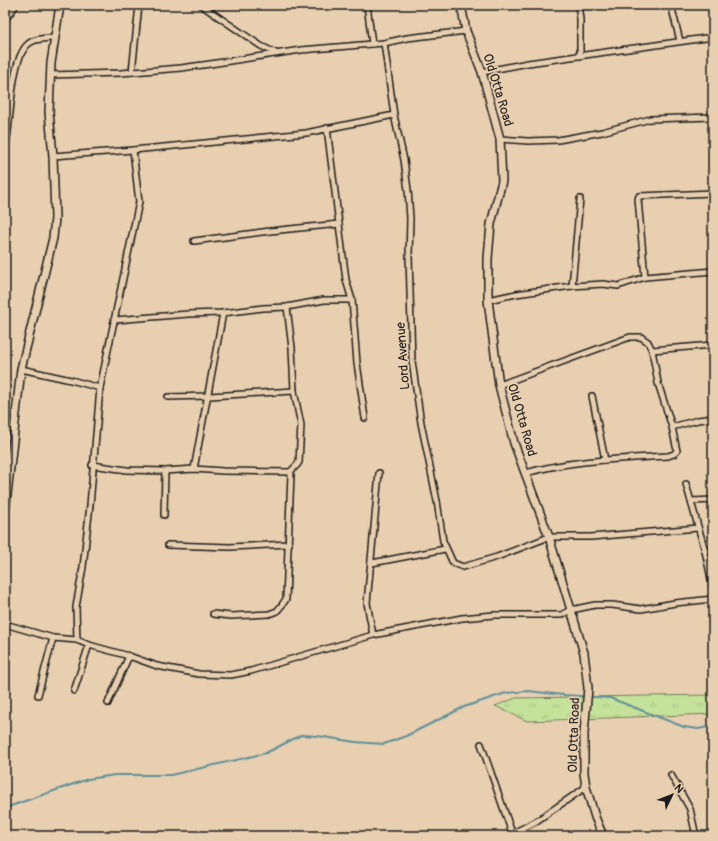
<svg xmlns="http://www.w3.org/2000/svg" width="718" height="841" font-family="Pangolin,sans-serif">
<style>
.grass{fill:url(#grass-tufts);stroke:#707f5b}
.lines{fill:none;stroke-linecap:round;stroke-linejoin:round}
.stream{stroke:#609098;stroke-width:2}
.street-casing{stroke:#1c1c1c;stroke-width:8}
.secondary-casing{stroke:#1c1c1c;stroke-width:10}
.street{stroke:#e8cfb0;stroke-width:5}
.secondary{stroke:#e8cfb0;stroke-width:7}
.labels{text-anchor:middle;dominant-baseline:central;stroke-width:3.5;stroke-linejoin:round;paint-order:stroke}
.street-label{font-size:13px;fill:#1c1c1c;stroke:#e8cfb0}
</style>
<defs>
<pattern id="grass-tufts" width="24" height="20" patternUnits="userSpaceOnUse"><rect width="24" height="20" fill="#c5e29a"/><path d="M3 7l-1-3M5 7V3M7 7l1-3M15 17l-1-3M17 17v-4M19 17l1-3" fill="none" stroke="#a9c184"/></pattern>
</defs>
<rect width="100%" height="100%" fill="#e8cfb0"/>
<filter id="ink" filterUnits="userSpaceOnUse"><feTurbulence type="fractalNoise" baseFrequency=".025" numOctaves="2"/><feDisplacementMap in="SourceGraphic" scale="8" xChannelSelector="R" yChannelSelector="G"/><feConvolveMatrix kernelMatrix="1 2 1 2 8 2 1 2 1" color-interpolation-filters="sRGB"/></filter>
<g filter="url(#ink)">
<polygon class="grass" points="713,695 713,714 527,721 495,706 516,698"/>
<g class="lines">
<polyline class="stream" points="5,808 88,779 115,775 171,775 266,753 301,735 318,736 355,742 384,744 406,736 464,707 506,693 528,691 564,695 610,698 684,727 698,729 713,726"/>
<g class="street-casing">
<g id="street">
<polyline points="201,5 261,46 276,53"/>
<polyline points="367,5 372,44"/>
<polyline points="578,5 580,19 580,56"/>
<polyline points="671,5 680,41"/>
<polyline points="5,20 16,5"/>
<polyline points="384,43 394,115 404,160 408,190 410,218 409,256 412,361 421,423 437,501 443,541 453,563 463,567 497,557 549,537 591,537 698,528"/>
<polyline points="132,72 139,5"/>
<polyline points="482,72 528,63 713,37"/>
<polyline points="50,75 121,73 181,68 210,64 301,50 384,43 407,38 466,31"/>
<polyline points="327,128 346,280 352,300 357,363 365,418"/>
<polyline points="500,139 528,141 558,140 602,132 650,119 713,117"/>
<path d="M5,148C12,125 9,54 31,42C38,38 47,38 55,38"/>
<polyline points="53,156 133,150 306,133 394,115"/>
<polyline points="194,241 270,231 339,224"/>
<polyline points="645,277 638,199 639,196 713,193"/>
<polyline points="572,286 580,199"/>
<polyline points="488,300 516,294 572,286 603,284 618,286 645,277 713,271"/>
<polyline points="115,320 188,314 223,313 263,308 287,307 324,300 352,300"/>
<polyline points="652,350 713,345"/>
<polyline points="21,369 71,380 100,388"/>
<path d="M499,385L630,337H641L648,342L652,350L658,383L672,427L677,451L674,454L668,456C620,459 571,460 526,473"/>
<polyline points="592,396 605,460"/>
<polyline points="168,397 209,396 294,391"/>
<polyline points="672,427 698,420 713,418"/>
<polyline points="92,465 127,470 165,471 194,469 223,471 290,472"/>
<polyline points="194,469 223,313"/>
<polyline points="686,484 705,551 713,588"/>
<polyline points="691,501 713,500"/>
<polyline points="164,515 165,471"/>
<polyline points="168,545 230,547 289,544"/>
<polyline points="372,563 445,549"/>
<polyline points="213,614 231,616 269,614 277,611 282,605 286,599 291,474 290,472 297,465 299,462 301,425 294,391 292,348 287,307"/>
<polyline points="5,624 53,638 77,640 89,645 129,656 157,666 199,674 231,675 251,671 373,635 462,618 494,615 561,615 571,610 595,605 612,605 641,609 675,603 713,599"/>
<polyline points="373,635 367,603 379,473"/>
<polyline points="77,640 76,607 83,567 90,505 100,388 139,202 133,150"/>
<polyline points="74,691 89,645"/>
<polyline points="38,695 53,638"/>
<polyline points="108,703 129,656"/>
<polyline points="481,744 512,833"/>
<polyline points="671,775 690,809 696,836"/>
<polyline points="507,836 535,822 586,787"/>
</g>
</g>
<g class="secondary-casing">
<g id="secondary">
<polyline points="461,5 466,31 482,72 500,139 502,181 491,224 488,258 488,300 499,385 514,443 549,537 584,653 588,688 584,733 584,773 586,787 595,817 603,836"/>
<polyline points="5,512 21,369 53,238 55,218 53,156 49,112 51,63 60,5"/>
</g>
</g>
<use href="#street" class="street"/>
<use href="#secondary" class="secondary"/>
</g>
</g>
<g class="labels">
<g class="street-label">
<text transform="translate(498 90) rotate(73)">Old Otta Road</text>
<text transform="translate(403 356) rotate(-94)">Lord Avenue</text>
<text transform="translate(522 420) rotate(74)">Old Otta Road</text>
<text transform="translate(574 735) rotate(-88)">Old Otta Road</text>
</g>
</g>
<rect width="718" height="841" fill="none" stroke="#e8cfb0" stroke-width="20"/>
<rect x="10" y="10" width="698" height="821" fill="none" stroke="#1c1c1c" stroke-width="1.5" filter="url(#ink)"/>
<g transform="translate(672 795) rotate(47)" stroke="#e8cfb0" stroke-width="3" paint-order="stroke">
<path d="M0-3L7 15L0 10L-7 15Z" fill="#1c1c1c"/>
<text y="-6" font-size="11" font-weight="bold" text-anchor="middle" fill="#1c1c1c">N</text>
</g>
</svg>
